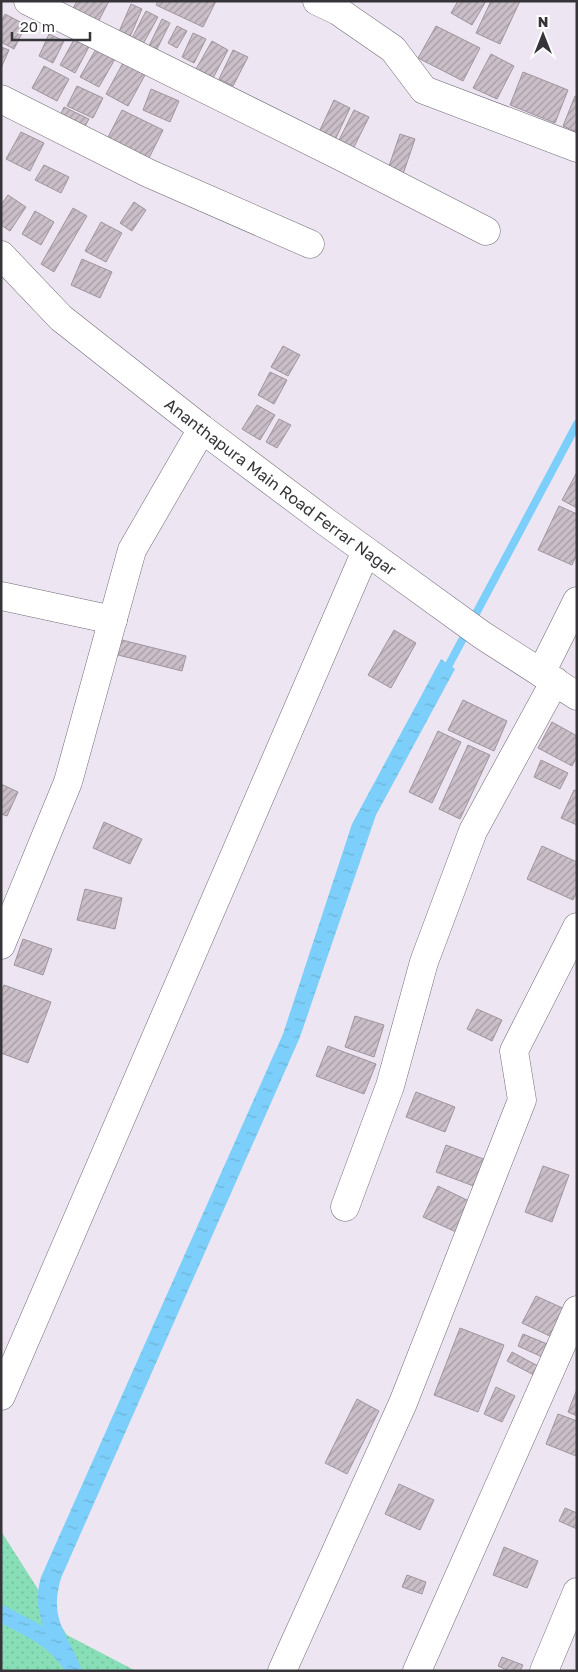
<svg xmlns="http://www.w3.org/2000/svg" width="578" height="1672" font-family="'Golos Text',sans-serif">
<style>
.grass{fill:url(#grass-dots)}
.water{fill:url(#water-ripples)}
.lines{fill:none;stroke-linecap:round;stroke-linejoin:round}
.stream{stroke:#7ccffa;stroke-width:8}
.building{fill:url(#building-hatch);stroke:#a0959e}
.minor-casing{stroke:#706a75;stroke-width:29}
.minor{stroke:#fff;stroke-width:28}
.labels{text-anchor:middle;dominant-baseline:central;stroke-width:5;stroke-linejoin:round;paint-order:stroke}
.street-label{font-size:16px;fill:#363438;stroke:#fff}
</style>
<defs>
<pattern id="grass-dots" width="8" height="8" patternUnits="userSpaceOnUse" patternTransform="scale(1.25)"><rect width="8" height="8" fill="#87deb7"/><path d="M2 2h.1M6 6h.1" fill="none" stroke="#75bf9e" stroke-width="1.8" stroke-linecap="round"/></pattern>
<pattern id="water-ripples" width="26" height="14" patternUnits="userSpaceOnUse" patternTransform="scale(1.25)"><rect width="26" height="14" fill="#7ccffa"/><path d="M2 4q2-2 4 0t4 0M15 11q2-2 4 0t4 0" fill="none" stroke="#6cb2d7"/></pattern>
<pattern id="building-hatch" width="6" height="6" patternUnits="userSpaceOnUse" patternTransform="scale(1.25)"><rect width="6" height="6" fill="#cabfc8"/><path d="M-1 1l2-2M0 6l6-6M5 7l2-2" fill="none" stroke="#a59ca3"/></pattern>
</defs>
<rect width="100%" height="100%" fill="#ede6f2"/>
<polygon class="grass" points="1,1531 67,1635 136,1671 1,1671"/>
<path class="water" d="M441,659L455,669L376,815L300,1037L61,1578C48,1622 69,1633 82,1671H65C50,1646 25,1636 1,1623V1604L43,1626C37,1608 36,1595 41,1577L283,1034L352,824Z"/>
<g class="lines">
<g class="stream">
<polyline points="472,621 577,424"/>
<polyline points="445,672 467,631"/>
</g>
</g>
<g class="building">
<polygon points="77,1 109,1 97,24 72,10"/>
<polygon points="158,1 216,1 203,27 156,5"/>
<polygon points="458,1 486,1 472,25 451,13"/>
<polygon points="491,1 520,1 500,44 476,33"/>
<polygon points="131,4 142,9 129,39 118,34"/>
<polygon points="146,11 158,17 143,44 132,38"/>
<polygon points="5,14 26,25 14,49 1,42 1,22"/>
<polygon points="162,19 170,23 156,51 148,48"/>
<polygon points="177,26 187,31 177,48 168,43"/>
<polygon points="436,26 480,48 463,81 418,58"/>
<polygon points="193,33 206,39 194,63 182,57"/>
<polygon points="49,34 64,41 53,63 39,56"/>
<polygon points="76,36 91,43 75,73 60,65"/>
<polygon points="212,41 228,50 213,78 196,69"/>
<polygon points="1,47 9,50 1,68"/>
<polygon points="96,49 115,59 99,87 80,77"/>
<polygon points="233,50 248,57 233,86 219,79"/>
<polygon points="491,54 514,66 497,99 473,88"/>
<polygon points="123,63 145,75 128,106 106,94"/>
<polygon points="44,66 69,79 57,101 32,88"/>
<polygon points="523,72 568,90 555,123 510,105"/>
<polygon points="77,86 103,98 93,118 67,106"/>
<polygon points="151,89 179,101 170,122 143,110"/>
<polygon points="575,96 577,97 577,132 563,126"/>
<polygon points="334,100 350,108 335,140 319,132"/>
<polygon points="64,107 89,119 83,130 59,118"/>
<polygon points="122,110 163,130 147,162 106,141"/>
<polygon points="354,110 369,117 353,149 338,142"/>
<polygon points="21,132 44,143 30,171 6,159"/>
<polygon points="400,134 415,139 401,180 386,175"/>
<polygon points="44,165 69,177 61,193 35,180"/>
<polygon points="8,195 26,207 10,231 1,225 1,205"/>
<polygon points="134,202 146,210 132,231 120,223"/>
<polygon points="73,208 87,216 54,272 41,264"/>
<polygon points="35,211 54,222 41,245 22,234"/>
<polygon points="101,222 122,233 106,262 85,251"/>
<polygon points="82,259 112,272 100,298 71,285"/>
<polygon points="283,346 300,355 288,376 271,367"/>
<polygon points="270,372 287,380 274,404 258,395"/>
<polygon points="257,405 275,415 260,440 242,429"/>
<polygon points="279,419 291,425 277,448 266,442"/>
<polygon points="577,472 577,508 562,500"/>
<polygon points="559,506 577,514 577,554 572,565 538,550"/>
<polygon points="394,630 416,643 391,688 368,675"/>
<polygon points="110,637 186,656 182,671 106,652"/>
<polygon points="463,700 507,721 494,751 448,730"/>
<polygon points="552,722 577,736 577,757 572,766 538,748"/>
<polygon points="438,731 461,742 432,803 409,792"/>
<polygon points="468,745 490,755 460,819 439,809"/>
<polygon points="541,760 568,773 560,789 534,777"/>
<polygon points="1,784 18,792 7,816 1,814"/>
<polygon points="574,790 577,791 577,825 561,818"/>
<polygon points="104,822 142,839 130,864 93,848"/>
<polygon points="542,846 577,862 577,891 573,900 527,879"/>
<polygon points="85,889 122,898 115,929 77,920"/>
<polygon points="23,939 52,949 43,975 14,965"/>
<polygon points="4,985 51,1002 28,1063 1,1053 1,993"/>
<polygon points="477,1009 502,1020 492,1041 467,1029"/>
<polygon points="355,1016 384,1025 374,1057 345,1047"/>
<polygon points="328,1046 376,1064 364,1094 316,1076"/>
<polygon points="416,1092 455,1107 445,1132 406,1117"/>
<polygon points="446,1145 489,1161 479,1188 436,1172"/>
<polygon points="543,1166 569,1175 552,1222 525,1212"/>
<polygon points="438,1186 471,1202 456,1232 423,1217"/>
<polygon points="536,1296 567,1310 554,1338 522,1323"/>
<polygon points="460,1328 504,1345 478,1412 434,1395"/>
<polygon points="523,1334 557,1348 551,1361 518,1346"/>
<polygon points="512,1352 538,1366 534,1375 507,1361"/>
<polygon points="496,1387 515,1396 502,1422 484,1414"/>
<polygon points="577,1389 577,1416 568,1412"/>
<polygon points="357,1399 379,1411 347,1474 325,1463"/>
<polygon points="558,1414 577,1421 576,1456 546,1444"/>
<polygon points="399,1484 434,1500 420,1530 385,1514"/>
<polygon points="565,1508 577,1513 577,1529 559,1521"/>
<polygon points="504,1547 538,1561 527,1588 493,1575"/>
<polygon points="407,1575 426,1582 422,1594 402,1587"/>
<polygon points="502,1657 523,1665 520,1671 509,1671 498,1666"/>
</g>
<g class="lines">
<g class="minor-casing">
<g id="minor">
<polyline points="28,1 344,158 486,231"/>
<polyline points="317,1 338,11 393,49 424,90 577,148"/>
<polyline points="1,99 148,173 310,244"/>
<path id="s1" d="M1,255L61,318L202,429L326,522L482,635L577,696"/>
<polyline points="1,596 113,620"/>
<polyline points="541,673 577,601"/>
<polyline points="1,945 68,782 132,550 202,429"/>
<polyline points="345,1207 390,1086 424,962 473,831 555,681"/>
<polyline points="1,1396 366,551"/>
<polyline points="282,1671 403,1403 522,1100 514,1051 577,927"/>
<polyline points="417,1671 577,1310"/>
<polyline points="544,1671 577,1592"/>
</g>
</g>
<use href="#minor" class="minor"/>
</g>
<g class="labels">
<g class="street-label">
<text stroke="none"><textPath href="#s1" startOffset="364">Ananthapura Main Road Ferrar Nagar</textPath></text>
</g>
</g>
<rect width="578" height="1672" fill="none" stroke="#363438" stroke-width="5"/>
<g transform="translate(543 35)" stroke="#ffffff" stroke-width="4" paint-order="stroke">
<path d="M0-4L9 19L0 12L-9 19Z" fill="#363438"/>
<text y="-8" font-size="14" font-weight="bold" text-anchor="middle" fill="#363438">N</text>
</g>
<path d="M12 32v8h78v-8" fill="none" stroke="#363438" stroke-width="2.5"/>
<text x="20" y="32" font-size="15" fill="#363438" stroke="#ffffff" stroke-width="4" paint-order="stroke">20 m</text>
</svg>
